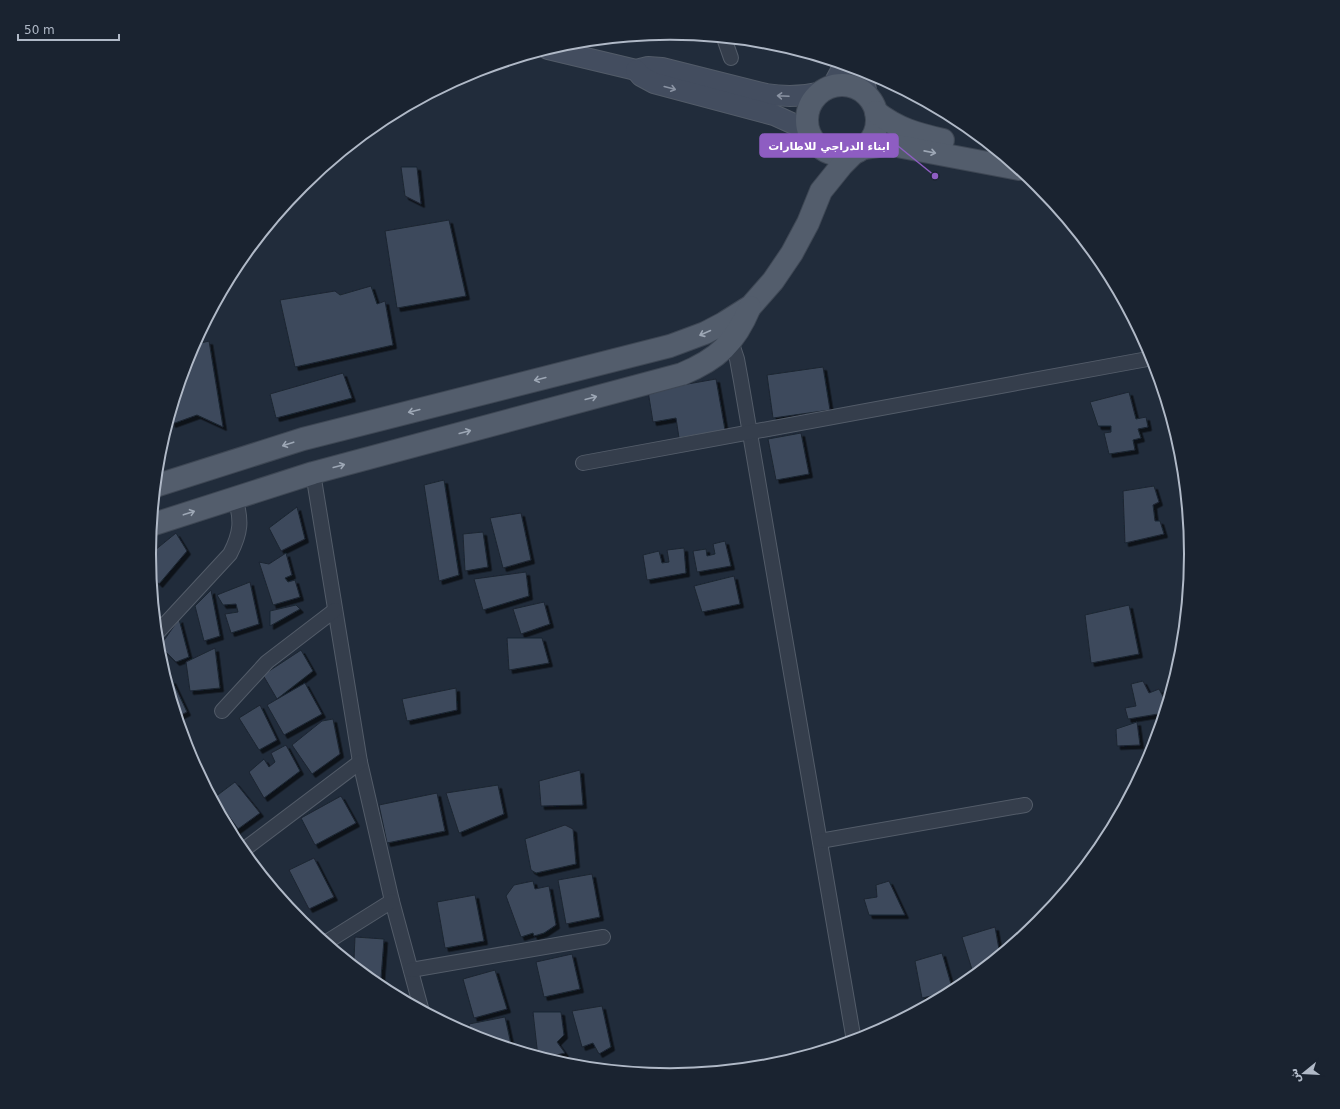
<svg xmlns="http://www.w3.org/2000/svg" width="1340" height="1109" font-family="'DejaVu Sans','Noto Naskh Arabic',sans-serif">
<style>
.building{fill:#3d4a5b;stroke:#1c2532;filter:url(#shadow)}
.lines{fill:none;stroke-linecap:round;stroke-linejoin:round}
.street-casing{stroke:#535c69;stroke-width:16}
.secondary-casing{stroke:#535c69;stroke-width:22}
.primary-casing{stroke:#3e4754;stroke-width:24}
.street{stroke:#353e4c;stroke-width:14}
.secondary{stroke:#434d5f;stroke-width:20}
.primary{stroke:#535d6c;stroke-width:22}
.oneway{stroke:#8a93a3}
.oneway2{stroke:#9da7b5}
.rim{fill:none;stroke:#b0b9c7;stroke-width:2}
.leader{fill:none;stroke:#8e5dc2;stroke-width:1.5}
.callout-dot{fill:#8e5dc2;stroke:#1a2330;stroke-width:1.5}
.callout{fill:#8e5dc2;stroke:#8e5dc2;stroke-width:1.5}
.callout-label{font-size:11px;text-anchor:middle;font-weight:bold;fill:#fff}
</style>
<defs>
<filter id="shadow"><feDropShadow dx="3.5" dy="3.5" stdDeviation="0" flood-color="#0009"/></filter>
</defs>
<rect width="100%" height="100%" fill="#212c3b"/>
<g class="building">
<polygon points="401,167 417,167 421,204 405,196"/>
<polygon points="449,220 466,296 397,308 385,231"/>
<polygon points="371,286 377,304 385,301 393,345 295,367 280,300 335,291 340,295"/>
<polygon points="209,341 223,427 197,415 172,424 170,415 188,355 193,345"/>
<polygon points="823,367 830,410 773,418 767,375"/>
<polygon points="343,373 352,398 276,418 270,394"/>
<polygon points="716,379 725,430 679,438 676,418 653,422 648,391"/>
<polygon points="1129,392 1136,419 1146,417 1148,427 1138,429 1141,438 1133,440 1135,450 1109,454 1104,433 1111,432 1111,426 1098,426 1090,402"/>
<polygon points="801,433 809,474 776,480 768,439"/>
<polygon points="444,480 459,575 439,581 424,485"/>
<polygon points="1154,486 1159,502 1153,505 1155,521 1160,521 1164,534 1125,543 1123,491"/>
<polygon points="297,507 305,539 281,551 269,528"/>
<polygon points="521,513 531,560 503,568 490,518"/>
<polygon points="483,532 488,567 465,571 463,534"/>
<polygon points="176,533 187,551 159,584 150,574 149,555"/>
<polygon points="725,541 731,566 697,572 693,551 706,549 707,556 715,554 713,544"/>
<polygon points="684,548 686,573 647,580 643,555 659,551 662,563 669,562 667,550"/>
<polygon points="286,553 292,575 285,578 288,582 295,580 300,597 273,605 259,562 269,564"/>
<polygon points="526,572 529,596 483,610 474,579"/>
<polygon points="734,576 740,604 702,612 694,586"/>
<polygon points="250,582 259,624 231,633 225,614 238,612 236,604 223,605 217,595"/>
<polygon points="211,590 220,636 204,641 195,606"/>
<polygon points="544,602 550,624 521,634 513,609"/>
<polygon points="296,605 300,609 270,626 270,611"/>
<polygon points="1129,605 1139,654 1091,663 1085,615"/>
<polygon points="179,619 189,657 176,662 160,646"/>
<polygon points="507,638 542,638 549,663 509,670"/>
<polygon points="215,648 220,688 190,691 186,662"/>
<polygon points="301,650 313,671 277,699 263,675"/>
<polygon points="172,680 187,712 177,717 166,682"/>
<polygon points="1143,681 1149,693 1159,689 1165,700 1168,701 1164,713 1128,719 1125,708 1136,706 1131,684"/>
<polygon points="305,683 322,714 284,735 267,705"/>
<polygon points="456,688 457,710 407,721 402,699"/>
<polygon points="260,705 277,740 259,750 239,718"/>
<polygon points="333,719 340,754 312,774 292,745 322,721"/>
<polygon points="1137,722 1140,745 1117,746 1116,729"/>
<polygon points="286,745 300,771 264,798 249,772 264,759 269,767 275,762 271,753"/>
<polygon points="580,770 583,805 541,806 539,781"/>
<polygon points="235,782 260,813 238,829 215,797"/>
<polygon points="498,785 504,814 459,833 446,793"/>
<polygon points="437,793 445,831 387,843 379,805"/>
<polygon points="341,796 356,823 315,845 301,818"/>
<polygon points="215,797 238,829 231,835 212,799"/>
<polygon points="565,825 573,829 576,864 536,873 531,870 525,839"/>
<polygon points="314,858 334,897 309,909 289,870"/>
<polygon points="592,874 600,917 566,924 558,880"/>
<polygon points="533,881 535,889 549,886 556,925 544,933 534,936 533,933 521,937 506,896 514,885"/>
<polygon points="889,881 905,915 869,915 864,899 877,897 876,885"/>
<polygon points="475,895 484,941 445,948 437,902"/>
<polygon points="995,927 1000,955 974,976 962,937"/>
<polygon points="355,937 384,939 381,978 373,978 373,982 349,962 354,959"/>
<polygon points="942,953 953,991 922,998 915,961"/>
<polygon points="572,954 580,989 544,997 536,962"/>
<polygon points="495,970 507,1009 474,1018 463,979"/>
<polygon points="602,1006 611,1047 599,1054 593,1043 582,1047 572,1011"/>
<polygon points="533,1012 561,1012 564,1035 557,1042 565,1053 543,1058 538,1057"/>
<polygon points="505,1017 512,1049 472,1037 469,1024"/>
</g>
<g class="lines">
<g class="street-casing">
<g id="street">
<polyline points="724,38 731,58"/>
<polyline points="729,335 737,359 741,381 854,1041"/>
<polyline points="583,463 1153,358"/>
<polyline points="313,473 360,762 392,901 421,1008"/>
<path d="M156,634L230,554C241,533 242,520 235,498"/>
<polyline points="222,711 267,662 335,610"/>
<polyline points="820,841 1025,805"/>
<polyline points="242,851 360,762"/>
<polyline points="325,943 392,901"/>
<polyline points="411,970 603,937"/>
</g>
</g>
<g class="secondary-casing">
<g id="secondary">
<path d="M548,49L636,70L648,67L662,68L766,94C785,97 802,97 822,92"/>
<polyline points="636,70 641,76 654,83 774,115 796,125 810,134"/>
<polyline points="862,70 867,95"/>
<polyline points="832,87 844,65"/>
</g>
</g>
<g class="primary-casing">
<g id="primary">
<circle cx="842" cy="120" r="35"/>
<path d="M876,112C898,129 917,134 943,140"/>
<polyline points="864,148 885,145 897,146 1019,169"/>
<polyline points="155,486 303,439 670,346 705,333 724,323 751,306 773,281 792,253 808,223 821,191 842,165 854,153"/>
<path d="M151,525L313,473L682,374C718,359 735,343 750,307"/>
</g>
</g>
<use href="#street" class="street"/>
<use href="#secondary" class="secondary"/>
<use href="#primary" class="primary"/>
</g>
<defs><path id="oneway-shaft" d="M-6 0H5M1.5-3L5.5 0L1.5 3" fill="none" stroke-width="1.6" stroke-linecap="round" stroke-linejoin="round"/></defs>
<g class="oneway">
<use href="#oneway-shaft" transform="translate(670 88) rotate(15)"/>
<use href="#oneway-shaft" transform="translate(783 96) rotate(-177)"/>
</g>
<g class="oneway2">
<use href="#oneway-shaft" transform="translate(930 152) rotate(11)"/>
<use href="#oneway-shaft" transform="translate(705 333) rotate(156)"/>
<use href="#oneway-shaft" transform="translate(540 379) rotate(166)"/>
<use href="#oneway-shaft" transform="translate(591 398) rotate(-15)"/>
<use href="#oneway-shaft" transform="translate(414 411) rotate(166)"/>
<use href="#oneway-shaft" transform="translate(465 432) rotate(-15)"/>
<use href="#oneway-shaft" transform="translate(288 444) rotate(162)"/>
<use href="#oneway-shaft" transform="translate(339 466) rotate(-15)"/>
<use href="#oneway-shaft" transform="translate(189 513) rotate(-18)"/>
</g>
<path d="M0 0H1340V1109H0ZM156 554a514 514 0 1 1 1028 0a514 514 0 1 1-1028 0Z" fill="#1a2330" fill-rule="evenodd"/>
<path class="rim" d="M156 554a514 514 0 1 1 1028 0a514 514 0 1 1-1028 0Z"/>
<path class="leader" d="M935 176L898 146"/>
<circle class="callout-dot" cx="935" cy="176" r="4"/>
<rect class="callout" x="760" y="134" width="138" height="23" rx="4"/>
<g class="callout-label">
<text x="829" y="150">ابناء الدراجي للاطارات</text>
</g>
<g transform="translate(1304 1073) rotate(252)" stroke="#1a2330" stroke-width="3" paint-order="stroke">
<path d="M0-3L7 15L0 10L-7 15Z" fill="#b0b9c7"/>
<text y="-6" font-size="11" font-weight="bold" text-anchor="middle" fill="#b0b9c7">ش</text>
</g>
<path d="M18 34v6h101v-6" fill="none" stroke="#b0b9c7" stroke-width="2"/>
<text x="24" y="34" font-size="12" fill="#b0b9c7" stroke="#1a2330" stroke-width="3" paint-order="stroke">50 m</text>
</svg>
